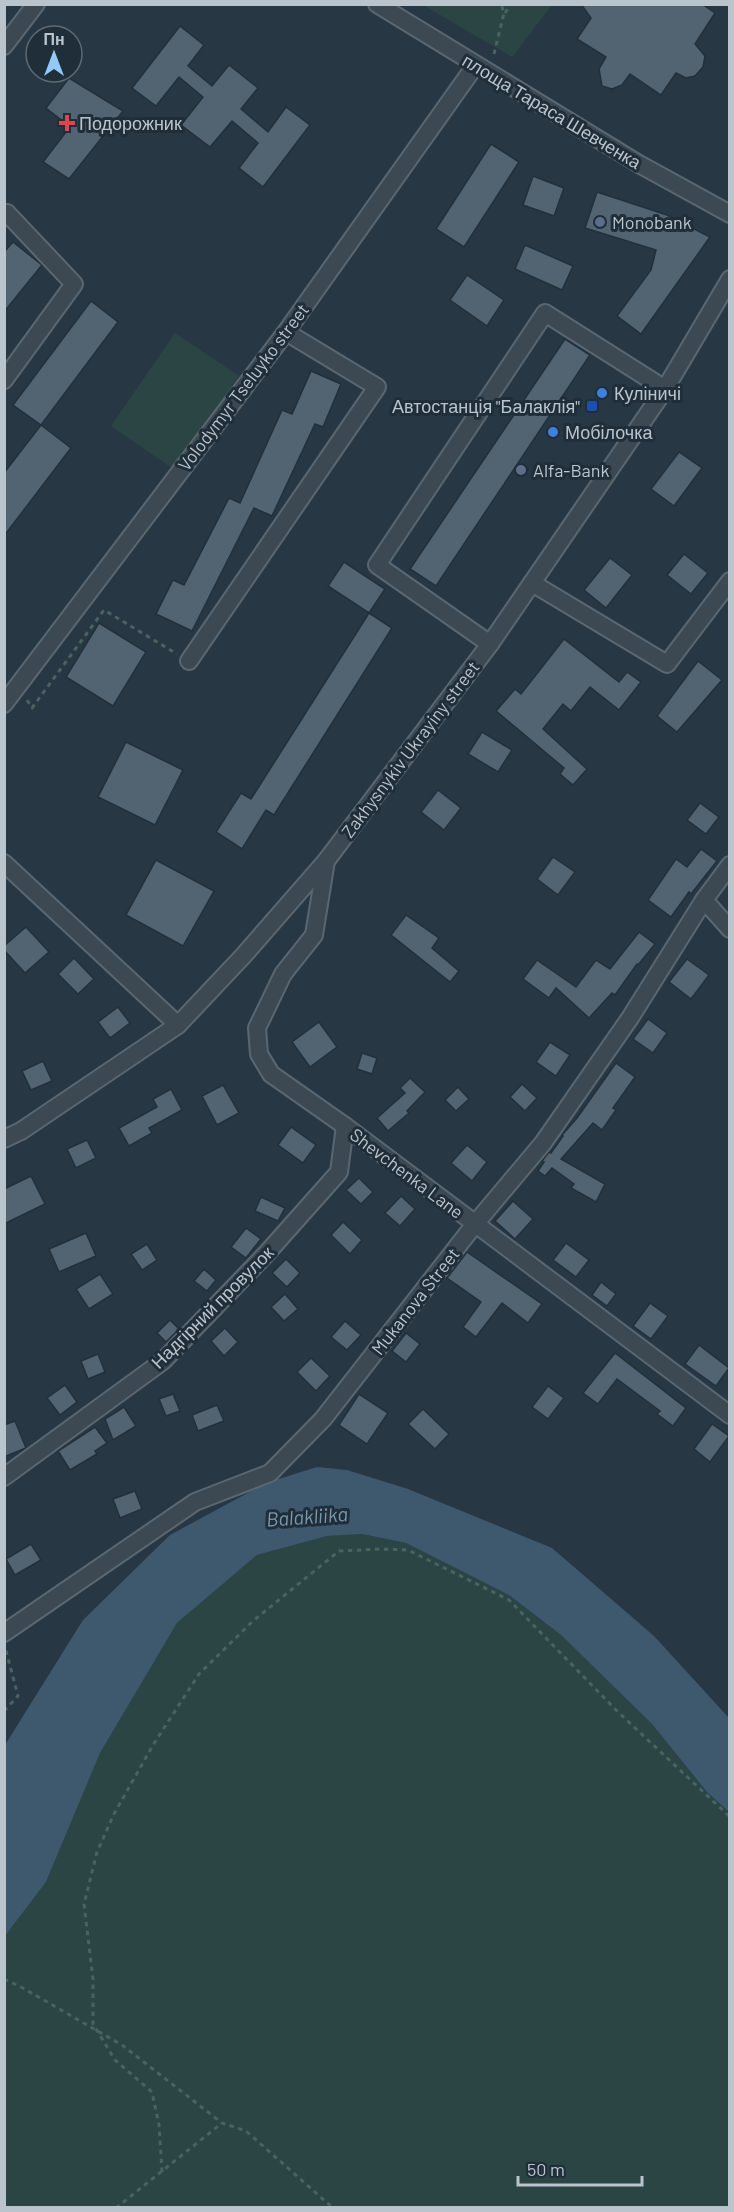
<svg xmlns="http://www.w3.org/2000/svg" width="734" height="2212" font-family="Barlow,sans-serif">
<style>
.green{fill:#2a4544}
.water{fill:#3e586d}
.building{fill:#526371;stroke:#22303b;stroke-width:1.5}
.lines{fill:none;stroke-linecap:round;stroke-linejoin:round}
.minor-casing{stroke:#5a6771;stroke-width:20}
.path{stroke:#4a6262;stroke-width:3;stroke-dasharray:4.5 4.5;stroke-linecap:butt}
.minor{stroke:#3c4953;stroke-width:16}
.health-dot{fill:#e0444e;stroke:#202e39;stroke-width:2}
.service-dot{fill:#5c6f8a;stroke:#202e39;stroke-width:2}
.shop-dot{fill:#3f7fe0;stroke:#202e39;stroke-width:2}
.transit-dot{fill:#1a4fb4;stroke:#202e39;stroke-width:2}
.labels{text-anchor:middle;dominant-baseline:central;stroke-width:6;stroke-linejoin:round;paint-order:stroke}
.street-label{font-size:18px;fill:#b9c4cd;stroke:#202e39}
.poi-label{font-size:18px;fill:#b9c4cd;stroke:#202e39;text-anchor:start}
.water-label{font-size:20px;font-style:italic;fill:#7a98af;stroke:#202e39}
</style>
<rect width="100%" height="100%" fill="#273844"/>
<g class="green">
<polygon points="423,5 552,5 512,57"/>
<polygon points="175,333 239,376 175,470 111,426"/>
<polygon points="362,1534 406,1543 509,1595 561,1635 652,1724 707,1792 729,1812 729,2207 5,2207 4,1937 46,1882 100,1753 177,1623 257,1555 327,1536"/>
</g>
<polygon class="water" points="317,1467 347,1470 408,1489 552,1548 654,1636 729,1718 729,1812 707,1792 652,1724 561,1635 509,1595 406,1543 362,1534 327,1536 257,1555 177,1623 100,1753 46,1882 5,1936 5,1745 83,1620 170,1535 266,1483"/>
<g class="building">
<polygon points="581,4 702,4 715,13 695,44 705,56 703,67 695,76 686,78 676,73 661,95 630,74 622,85 612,89 602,86 599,69 606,57 577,39 591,18"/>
<polygon points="180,26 204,45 188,66 212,86 229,65 258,88 241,109 268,132 286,107 310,125 263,187 239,168 258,143 232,121 210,147 181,125 203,97 179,77 156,106 132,88"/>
<polygon points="69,78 123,111 69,179 43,162 70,127 46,108"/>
<polygon points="491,144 519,162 464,247 436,229"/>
<polygon points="533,176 564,188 554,216 523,205"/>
<polygon points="597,192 667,215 710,237 641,334 617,316 651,270 656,250 585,228"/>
<polygon points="13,242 42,265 4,312 4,252"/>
<polygon points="525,245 573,266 562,290 515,269"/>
<polygon points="467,275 504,300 487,326 450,300"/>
<polygon points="91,301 118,322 41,425 13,405"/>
<polygon points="565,339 590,355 436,586 410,569"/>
<polygon points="311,371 341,384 323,427 315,424 272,516 254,508 192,631 156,614 173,580 184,585 229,498 240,503 282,410 292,414"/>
<polygon points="41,425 71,448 4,536 4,473"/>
<polygon points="679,452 702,468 674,506 651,489"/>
<polygon points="684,554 708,573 691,594 667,575"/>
<polygon points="610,558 632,575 606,608 584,590"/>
<polygon points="344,562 385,589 369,613 328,586"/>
<polygon points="369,613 392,628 274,815 266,810 242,849 216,832 241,793 251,799"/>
<polygon points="99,623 146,652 113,706 66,677"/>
<polygon points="564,639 619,682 627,672 641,682 619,710 590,687 571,711 563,704 543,729 587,769 573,785 560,774 564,768 496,711 515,689 521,694"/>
<polygon points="698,661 722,680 677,732 657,716"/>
<polygon points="482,732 512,750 498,772 468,754"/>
<polygon points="126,742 183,770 155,825 98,797"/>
<polygon points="438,790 461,808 444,830 421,812"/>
<polygon points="700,803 719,817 706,834 687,820"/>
<polygon points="701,849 717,861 691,894 689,892 671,917 648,900 676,859 687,867"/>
<polygon points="553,857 575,872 558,895 537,879"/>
<polygon points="156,860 214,891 183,946 126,915"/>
<polygon points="406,915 439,938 432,948 459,971 450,982 391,935"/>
<polygon points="26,927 49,952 25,973 4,950 4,946"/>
<polygon points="639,932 655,944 638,965 637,964 615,995 612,993 589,1018 556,988 549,998 523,979 537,960 576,987 596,960 610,969"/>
<polygon points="74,958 94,979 78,994 58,974"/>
<polygon points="687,959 709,975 691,999 669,982"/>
<polygon points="118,1007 130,1023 110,1038 98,1022"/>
<polygon points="648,1019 667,1033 653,1053 633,1039"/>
<polygon points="319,1022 337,1047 310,1067 292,1042"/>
<polygon points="550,1042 570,1055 556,1076 536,1062"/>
<polygon points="362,1053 377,1058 372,1074 357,1069"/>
<polygon points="43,1061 52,1081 31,1090 22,1071"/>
<polygon points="616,1063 635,1077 613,1108 616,1110 602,1130 593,1123 561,1159 605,1184 596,1202 571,1188 574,1184 552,1168 545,1176 538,1171 544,1162 542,1161 549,1152 551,1153 563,1136 562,1135 577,1118"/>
<polygon points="410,1078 425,1092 407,1111 409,1113 388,1131 377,1118 405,1093 400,1088"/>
<polygon points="522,1084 537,1098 525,1111 510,1097"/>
<polygon points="223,1085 239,1113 217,1125 202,1096"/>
<polygon points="458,1087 469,1099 456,1111 445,1100"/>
<polygon points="171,1089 182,1110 149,1128 152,1133 129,1146 119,1128 157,1107 153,1099"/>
<polygon points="291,1127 316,1145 303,1163 278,1145"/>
<polygon points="87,1140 96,1158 76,1168 67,1149"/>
<polygon points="467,1145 487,1162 472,1181 451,1163"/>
<polygon points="31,1176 45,1204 4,1224 4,1189"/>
<polygon points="359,1178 373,1192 361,1204 346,1190"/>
<polygon points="401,1196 415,1209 400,1226 385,1213"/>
<polygon points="261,1197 285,1208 278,1221 255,1211"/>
<polygon points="513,1201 533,1219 515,1239 495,1221"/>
<polygon points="343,1222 362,1240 350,1254 331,1235"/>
<polygon points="246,1228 261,1239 246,1258 231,1247"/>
<polygon points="86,1233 96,1256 59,1272 49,1249"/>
<polygon points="566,1243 589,1260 576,1277 553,1260"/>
<polygon points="147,1244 157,1260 142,1270 131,1254"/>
<polygon points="467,1252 542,1304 528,1323 502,1303 476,1337 463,1327 481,1302 447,1278"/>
<polygon points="286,1259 300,1273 287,1287 272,1273"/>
<polygon points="204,1269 216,1280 207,1291 194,1281"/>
<polygon points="100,1274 113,1294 89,1309 76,1289"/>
<polygon points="601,1282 616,1294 607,1306 592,1295"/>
<polygon points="285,1294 298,1309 284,1321 271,1307"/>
<polygon points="650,1303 668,1316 651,1339 633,1326"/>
<polygon points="170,1320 179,1329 166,1342 157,1333"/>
<polygon points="345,1321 361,1335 347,1350 331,1337"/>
<polygon points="225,1328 238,1342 224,1356 211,1341"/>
<polygon points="406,1333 420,1344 406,1362 392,1351"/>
<polygon points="699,1345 729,1368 716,1386 685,1364"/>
<polygon points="615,1353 686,1408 673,1426 657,1414 660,1411 617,1379 598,1404 583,1393"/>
<polygon points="98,1354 105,1372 88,1379 81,1361"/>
<polygon points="311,1358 330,1376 316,1391 297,1372"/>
<polygon points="65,1385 77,1402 60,1415 47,1398"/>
<polygon points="548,1386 564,1398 548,1419 532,1407"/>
<polygon points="173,1394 180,1411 166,1416 159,1399"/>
<polygon points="359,1394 388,1413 367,1444 339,1425"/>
<polygon points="217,1405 224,1421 198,1431 192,1415"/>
<polygon points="124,1407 136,1426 113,1440 105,1419"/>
<polygon points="423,1409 449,1434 435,1449 408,1424"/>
<polygon points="15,1421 26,1448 4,1457 4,1425"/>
<polygon points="712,1424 729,1436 710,1462 694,1449"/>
<polygon points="95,1427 107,1443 95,1451 97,1454 70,1470 58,1451"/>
<polygon points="135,1491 142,1509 120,1518 113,1499"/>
<polygon points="31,1544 41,1560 15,1575 6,1559"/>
</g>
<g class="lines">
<g class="minor-casing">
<g id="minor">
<polyline points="377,4 639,164 730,214"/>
<polyline points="4,46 36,4"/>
<polyline points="4,217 7,213 74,284 4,380"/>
<polyline points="532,583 667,664 730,581"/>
<polyline points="490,644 377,565 545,313 665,389"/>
<polyline points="189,661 377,387 286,332"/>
<polyline points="4,704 286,332 475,66"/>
<polyline points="326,861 314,935 283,974 257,1028 259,1054 271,1074 345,1126 730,1415"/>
<polyline points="4,863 178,1025"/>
<polyline points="704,900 730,929"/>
<polyline points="4,1139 21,1131 178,1025 244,955 326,861 490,644 665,389 730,279"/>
<polyline points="4,1477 163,1361 267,1253 339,1172 345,1126"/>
<polyline points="4,1633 195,1502 270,1473 323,1419 475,1224 543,1143 630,1018 704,900 730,865"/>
</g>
</g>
<g class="path">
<polyline points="505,13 511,4"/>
<polyline points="494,54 504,13 501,4"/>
<polyline points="27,700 32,708 104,610 177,654"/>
<polyline points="4,1711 18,1696 5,1647"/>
<polyline points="4,1979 21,1987 122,2045 222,2123 246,2131 333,2208"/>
<polyline points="162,2172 159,2125 152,2092 115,2060 93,2024 93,1979 84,1904 97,1852 114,1814 153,1745 199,1674 253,1621 339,1551 380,1549 408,1550 509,1600 617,1711 730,1817"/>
<polyline points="116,2208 222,2123"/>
</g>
<use href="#minor" class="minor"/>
</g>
<path class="health-dot" d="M64 114h6v6h6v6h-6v6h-6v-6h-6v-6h6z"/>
<g class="service-dot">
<circle cx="600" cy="222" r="6"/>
<circle cx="521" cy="470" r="6"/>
</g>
<g class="shop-dot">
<circle cx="602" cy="393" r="6"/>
<circle cx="553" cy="432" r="6"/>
</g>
<rect class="transit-dot" x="586" y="400" width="12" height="12" rx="3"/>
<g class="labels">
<g class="street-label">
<text transform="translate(552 111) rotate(31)">площа Тараса Шевченка</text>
<text transform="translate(243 387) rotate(-53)">Volodymyr Tseluyko street</text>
<text transform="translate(410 749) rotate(-53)">Zakhysnykiv Ukrayiny street</text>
<text transform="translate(407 1173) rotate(37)">Shevchenka Lane</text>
<text transform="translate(415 1301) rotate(-52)">Mukanova Street</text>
<text transform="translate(212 1307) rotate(-45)">Надгірний провулок</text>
</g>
<g class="poi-label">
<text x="79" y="123">Подорожник</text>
<text x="612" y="222">Monobank</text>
<text x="614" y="393">Куліничі</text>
<text x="580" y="406" text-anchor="end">Автостанція "Балаклія"</text>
<text x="565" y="432">Мобілочка</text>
<text x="533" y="470">Alfa-Bank</text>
</g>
<g class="water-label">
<text transform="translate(307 1516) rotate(-4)">Balakliika</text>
</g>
</g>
<rect width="734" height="2212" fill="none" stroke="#b9c4cd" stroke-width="12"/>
<g transform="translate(54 54)"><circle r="28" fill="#202e39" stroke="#5d6a74" stroke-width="1.5"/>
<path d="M0-4.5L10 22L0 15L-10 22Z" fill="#93c9f8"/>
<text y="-9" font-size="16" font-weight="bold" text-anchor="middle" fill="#b9c4cd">Пн</text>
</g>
<path d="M518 2176v9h124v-9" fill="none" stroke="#b9c4cd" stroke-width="3"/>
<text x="527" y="2176" font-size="18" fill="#b9c4cd" stroke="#202e39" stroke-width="4.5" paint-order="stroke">50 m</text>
</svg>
